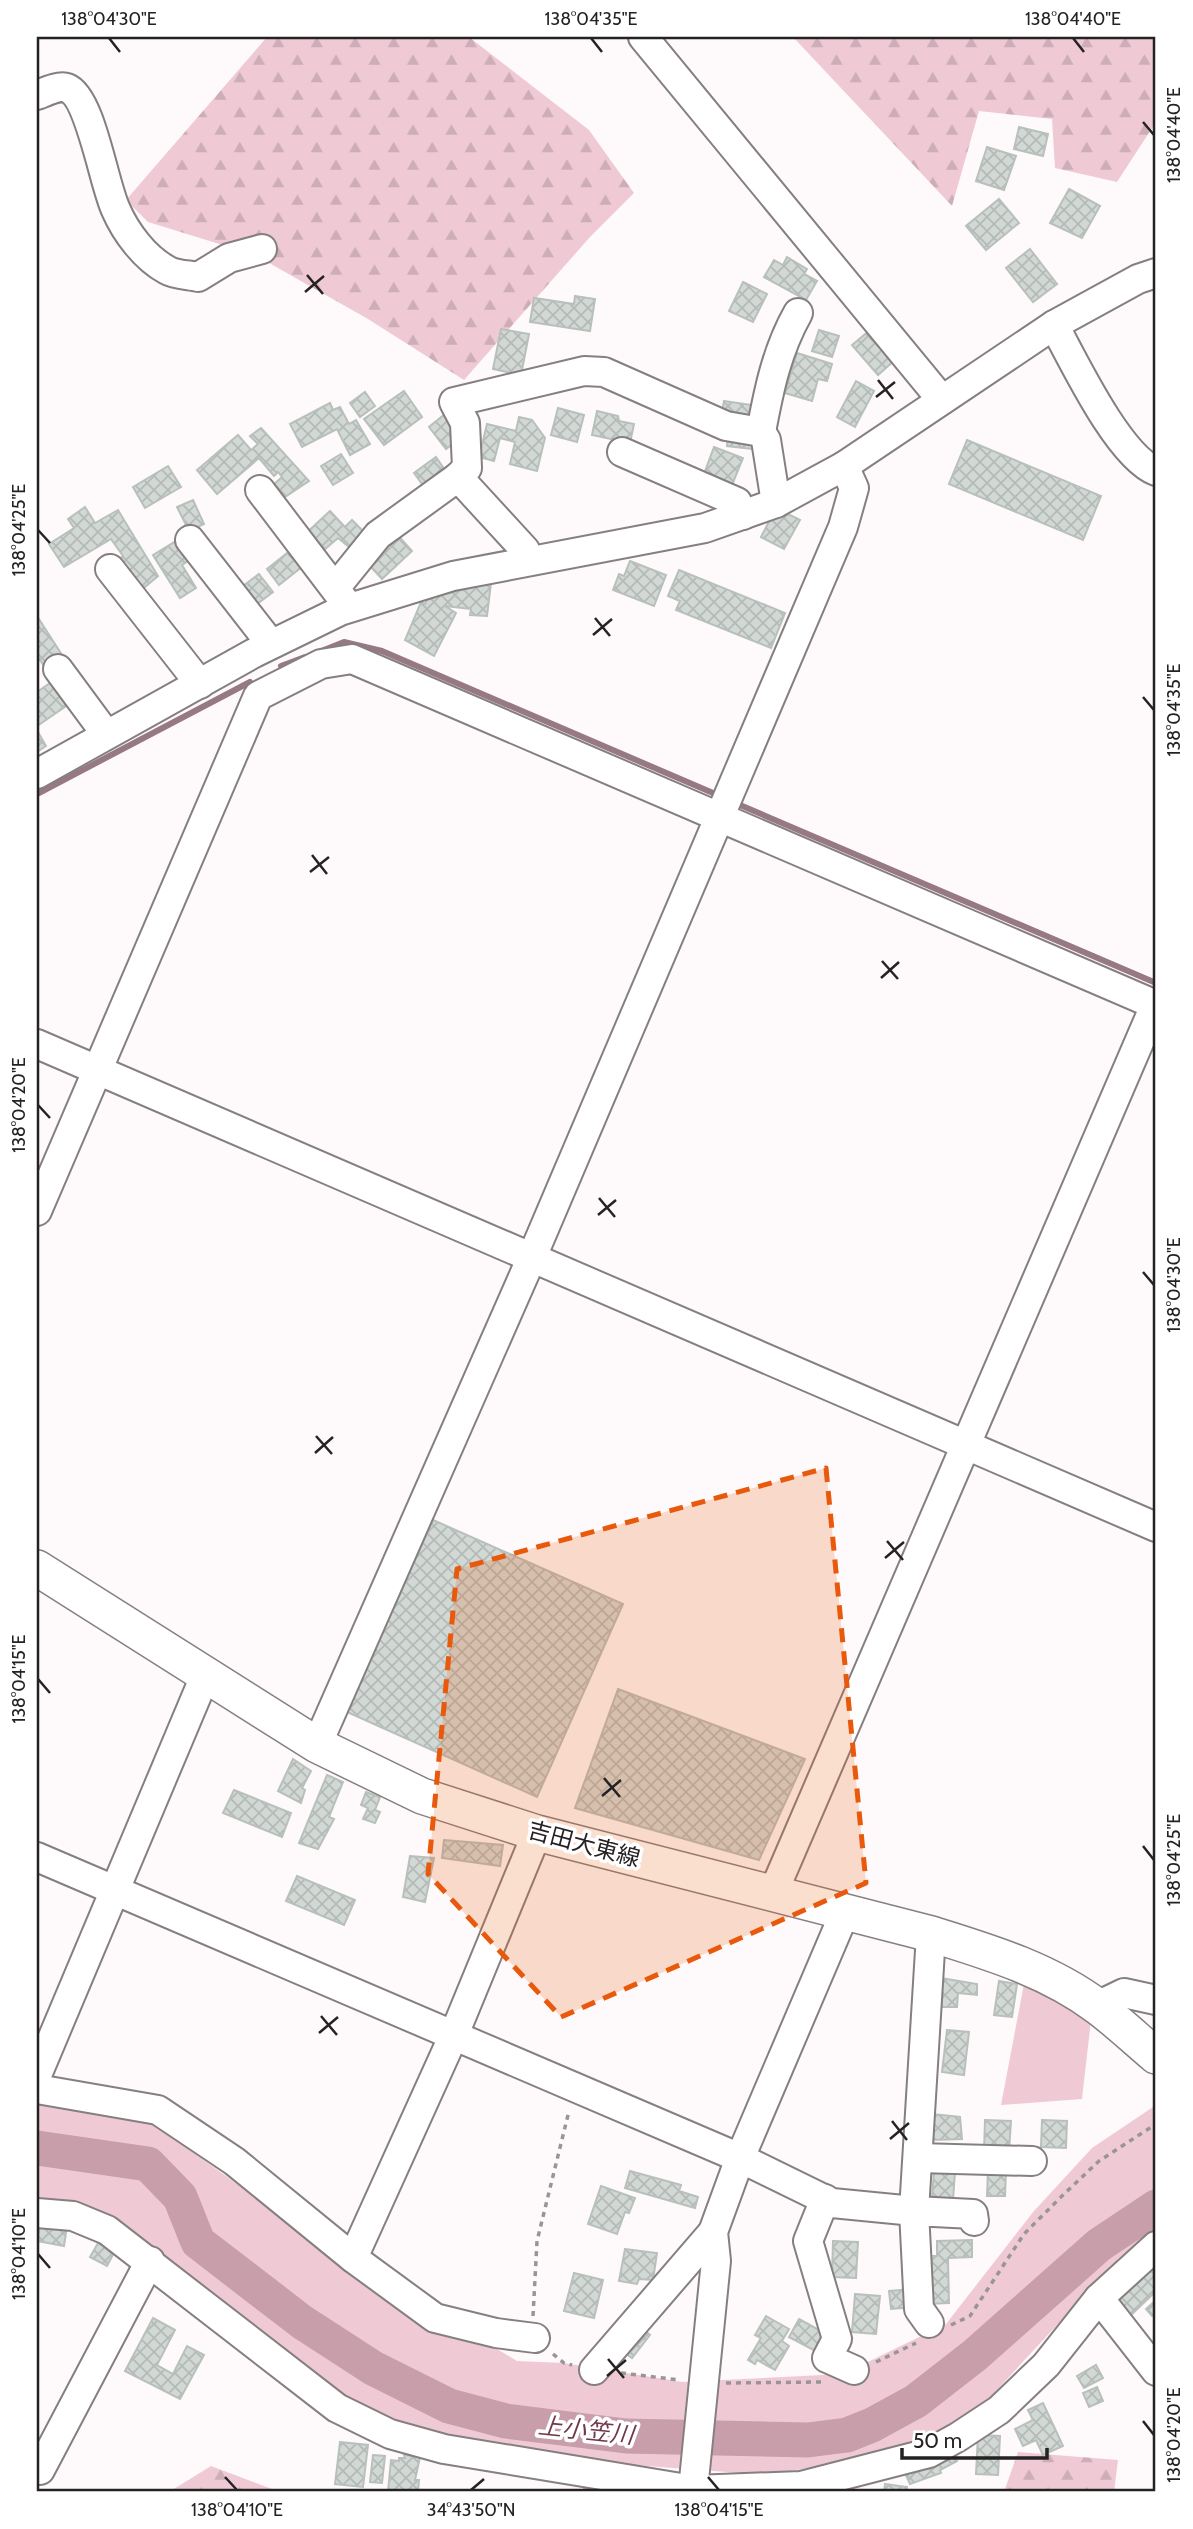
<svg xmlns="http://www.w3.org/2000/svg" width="1193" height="2529" font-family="Cabin,'Noto Sans JP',sans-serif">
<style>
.grass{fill:#efcad5}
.forest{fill:url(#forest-firs)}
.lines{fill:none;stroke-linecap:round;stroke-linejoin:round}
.stream{stroke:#967982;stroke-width:6}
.river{stroke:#c79eaa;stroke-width:35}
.building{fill:url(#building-cross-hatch);stroke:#b8c0bc;stroke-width:2}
.minor-casing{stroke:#867f81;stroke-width:32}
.major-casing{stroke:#867f81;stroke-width:38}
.path{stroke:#999597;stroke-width:3.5;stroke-dasharray:5 5;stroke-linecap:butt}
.minor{stroke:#fff;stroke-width:28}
.major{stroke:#fff;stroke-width:35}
.marked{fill:#e8590c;fill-opacity:0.2;stroke:#e8590c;stroke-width:5;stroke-dasharray:14 9;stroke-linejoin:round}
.ticks{fill:none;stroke:#252223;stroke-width:2.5}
.labels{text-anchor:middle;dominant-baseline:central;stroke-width:7;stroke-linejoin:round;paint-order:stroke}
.street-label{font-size:23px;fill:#252223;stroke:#fff}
.water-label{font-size:24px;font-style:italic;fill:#70394c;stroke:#fff}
.neatline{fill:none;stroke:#252223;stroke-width:2.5}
.ticks-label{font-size:18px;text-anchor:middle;fill:#252223}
</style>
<defs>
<pattern id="forest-firs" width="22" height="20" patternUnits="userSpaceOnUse" patternTransform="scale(1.75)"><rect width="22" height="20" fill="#efcad5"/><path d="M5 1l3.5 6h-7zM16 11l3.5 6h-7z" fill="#cdadb7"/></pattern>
<pattern id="building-cross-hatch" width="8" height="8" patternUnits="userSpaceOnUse" patternTransform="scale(1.75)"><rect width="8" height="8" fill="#d2d9d5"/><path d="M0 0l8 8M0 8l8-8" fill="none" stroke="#b4bab7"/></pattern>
</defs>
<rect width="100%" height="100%" fill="#fef9fb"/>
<g class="grass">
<polygon points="1024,1984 1091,2020 1082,2099 1001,2105"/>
<polygon points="37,2095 132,2109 317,2241 517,2361 564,2363 682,2382 843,2374 946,2324 1034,2211 1092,2148 1156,2105 1156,2234 1119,2258 970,2419 885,2455 767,2475 459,2452 390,2434 91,2215 37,2212"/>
</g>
<g class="forest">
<polygon points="267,37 469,37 589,130 634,193 590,237 464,380 368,319 255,255 148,222 126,200"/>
<polygon points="793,37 1156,37 1156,122 1117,182 1055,168 1052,119 979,111 952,206"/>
<polygon points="1018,2452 1118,2460 1114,2492 1004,2492"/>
<polygon points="211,2466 280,2492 169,2492"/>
</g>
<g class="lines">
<g class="stream">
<polyline points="319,652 344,642 382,651 720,796"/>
<polyline points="281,666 305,657"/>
<polyline points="37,794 250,682"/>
<polyline points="733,802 1156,983"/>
</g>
<polyline class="river" points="37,2148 148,2164 180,2197 198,2242 302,2322 373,2368 449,2406 506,2421 626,2436 808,2440 847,2435 872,2425 916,2401 975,2355 1099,2245 1156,2207"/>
</g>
<g class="building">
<polygon points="1019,127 1048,134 1043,156 1014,149"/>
<polygon points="987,147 1016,156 1004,190 976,181"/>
<polygon points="1069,189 1100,206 1082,238 1050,223"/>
<polygon points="999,199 1019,223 986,250 966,226"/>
<polygon points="1030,249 1057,284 1033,302 1006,268"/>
<polygon points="787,257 807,269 804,274 817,281 806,300 764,277 774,260 783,265"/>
<polygon points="743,282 767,294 753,322 729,311"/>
<polygon points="575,296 595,299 590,331 530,322 534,298 574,304"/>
<polygon points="501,329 529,334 521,375 493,369"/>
<polygon points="819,330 839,336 832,357 812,351"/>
<polygon points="870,330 895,360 878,375 852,345"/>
<polygon points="797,353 832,364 827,381 818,379 812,401 785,393"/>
<polygon points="856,381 874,391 855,427 837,417"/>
<polygon points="404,391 422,417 384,445 364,419"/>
<polygon points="365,392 375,406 360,417 350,403"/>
<polygon points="724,401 752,405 749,421 721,417"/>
<polygon points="330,403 333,410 340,407 349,424 356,420 370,444 350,455 337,429 302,447 290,424"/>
<polygon points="558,408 584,415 577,442 551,435"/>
<polygon points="597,411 618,416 619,421 634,424 630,443 592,435"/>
<polygon points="445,414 462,437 446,449 429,427"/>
<polygon points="519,417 532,420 545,438 537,471 510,464 515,442 500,438 494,461 479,457 487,424 516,431"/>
<polygon points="261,428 309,481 282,499 271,487 282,477 278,472 274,476 259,458 217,494 197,470 238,435 251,450 258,444 250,436"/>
<polygon points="728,434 754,436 752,449 727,446"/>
<polygon points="967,440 1101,496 1083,540 949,484"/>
<polygon points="714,447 743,458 732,485 704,474"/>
<polygon points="341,454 353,473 333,485 321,466"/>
<polygon points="436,457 449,476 427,491 414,473"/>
<polygon points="168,466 181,487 145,508 133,487"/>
<polygon points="193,500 204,524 189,531 177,507"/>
<polygon points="85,507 95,523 118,510 158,576 139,592 117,562 123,556 111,539 64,567 49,544 74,528 68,519"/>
<polygon points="776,508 800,520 784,549 761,537"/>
<polygon points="330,511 345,527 352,520 369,537 355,552 338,538 318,555 302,537"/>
<polygon points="393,530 412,551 382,579 362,557"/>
<polygon points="181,538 193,558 182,565 196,588 180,598 153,555"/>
<polygon points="291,550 303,566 279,585 267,569"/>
<polygon points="630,561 666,575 654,606 613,590 619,574 624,576"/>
<polygon points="679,570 785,613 771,648 676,610 680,601 668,596"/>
<polygon points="259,574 273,592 253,607 239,589"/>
<polygon points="491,583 487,616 470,615 471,609 445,606 456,613 434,656 405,640 421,602 425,604 428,598"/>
<polygon points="37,616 62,655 44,666 37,656"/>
<polygon points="56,679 72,702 37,726 37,692"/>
<polygon points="38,732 46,746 37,752 37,733"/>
<polygon points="433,1520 623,1604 537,1797 347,1712"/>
<polygon points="618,1689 805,1759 759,1860 575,1808"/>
<polygon points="293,1759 311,1771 302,1788 305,1790 301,1803 278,1791"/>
<polygon points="327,1775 343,1782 329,1817 334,1819 318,1849 299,1843"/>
<polygon points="234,1790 291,1813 282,1837 223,1813"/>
<polygon points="366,1792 380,1797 375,1810 380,1812 375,1823 363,1819 368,1808 361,1805"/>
<polygon points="444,1840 503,1845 500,1866 442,1858"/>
<polygon points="410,1856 434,1858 425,1902 403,1897"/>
<polygon points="297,1876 355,1900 344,1925 286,1901"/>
<polygon points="941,1978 977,1984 977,1995 958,1993 957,2007 938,2007"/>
<polygon points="999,1981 1017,1984 1012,2017 994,2015"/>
<polygon points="947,2030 969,2032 964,2075 942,2072"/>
<polygon points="932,2114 960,2117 962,2139 933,2140"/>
<polygon points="985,2120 1011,2121 1009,2152 984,2151"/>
<polygon points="1042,2120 1067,2121 1066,2148 1041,2147"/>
<polygon points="988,2169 1006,2170 1005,2196 987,2196"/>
<polygon points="630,2171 681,2185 679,2191 698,2197 695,2208 625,2188"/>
<polygon points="934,2171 955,2172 953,2200 932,2198"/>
<polygon points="601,2186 635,2198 629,2213 625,2212 617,2234 588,2224"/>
<polygon points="41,2221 67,2226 64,2246 37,2241"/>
<polygon points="972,2240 972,2257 948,2258 949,2303 925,2304 924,2256 937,2256 937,2241"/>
<polygon points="833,2241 858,2242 856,2278 832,2277"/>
<polygon points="98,2243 115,2251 107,2266 90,2257"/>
<polygon points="625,2249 657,2253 653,2280 639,2279 637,2284 619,2281"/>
<polygon points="1156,2266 1156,2291 1130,2316 1117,2302"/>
<polygon points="574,2273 603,2280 594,2318 564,2311"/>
<polygon points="913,2289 915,2307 891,2309 889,2291"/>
<polygon points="855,2294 880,2296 876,2334 852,2332"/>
<polygon points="1156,2300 1156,2313 1152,2316 1146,2309"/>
<polygon points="766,2316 789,2329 782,2341 789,2346 775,2370 757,2360 755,2364 748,2360 761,2338 755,2335"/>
<polygon points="153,2318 175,2330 157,2365 173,2374 187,2346 204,2355 180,2399 125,2371"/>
<polygon points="799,2319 828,2335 819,2353 789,2337"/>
<polygon points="639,2326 650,2335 632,2358 621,2350"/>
<polygon points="1096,2365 1103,2378 1084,2388 1077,2376"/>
<polygon points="1097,2387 1103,2401 1089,2407 1083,2393"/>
<polygon points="1043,2403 1063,2446 1043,2455 1036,2440 1023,2446 1015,2429 1033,2420 1028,2410"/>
<polygon points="978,2435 1000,2436 998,2475 976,2474"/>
<polygon points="340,2442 368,2445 363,2487 335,2484"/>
<polygon points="952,2451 957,2461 940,2470 941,2473 910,2484 904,2471"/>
<polygon points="373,2455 385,2456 382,2483 370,2482"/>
<polygon points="404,2455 420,2457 415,2480 419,2480 418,2491 388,2492 391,2460 399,2461 399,2458 405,2458"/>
<polygon points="885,2484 907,2487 906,2492 884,2492"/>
<polygon points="584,2486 603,2488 603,2492 584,2492"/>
</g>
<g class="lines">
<g class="minor-casing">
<g id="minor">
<polyline points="643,37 942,400"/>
<path d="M37,95C45,92 59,85 67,88C91,97 104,186 116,210C126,233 145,258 167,270C175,275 189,275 198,277L229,258L262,249"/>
<path d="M1054,325C1074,362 1119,457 1156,471"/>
<path d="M761,432C769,389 777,350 798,313"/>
<polyline points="622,452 737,502 743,515"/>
<polyline points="458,477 467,468 465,423 454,402 584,371 604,372 726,426 761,432 766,440 776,503"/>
<polyline points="260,490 345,602"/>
<polyline points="190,540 271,644"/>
<polyline points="110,569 200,684"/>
<polyline points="336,587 378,535 458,477 525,550 529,561"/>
<polyline points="58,669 106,734"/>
<polyline points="37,774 254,653 340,611 453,576 705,528 776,503 844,466 1054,325 1138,279 1156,273"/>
<polyline points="37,1044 1156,1527"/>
<polyline points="37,1211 258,696 321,664 352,659 1156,1005"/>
<polyline points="317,1745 532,1257 843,527 854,488 844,466"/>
<polyline points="37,1857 740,2158 832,2203 914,2211 931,1934"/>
<polyline points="773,1893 1156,1003"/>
<polyline points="1097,2006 1124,1993 1156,2000"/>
<polyline points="37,2075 205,1676"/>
<polyline points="37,2089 158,2110 234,2161 353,2258"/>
<polyline points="918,2158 1032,2161"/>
<polyline points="825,2199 808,2241 837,2339 827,2358 854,2370"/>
<polyline points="37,2213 73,2216 107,2230 337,2408 390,2434 444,2449 693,2490 801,2486 929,2453 958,2437 999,2410 1046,2365 1099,2298 1156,2246"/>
<polyline points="1099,2298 1156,2371"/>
<polyline points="929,2323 919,2309 914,2211 973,2214 974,2221"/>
<polyline points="535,2338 496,2333 435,2318 353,2258 453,2037 537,1833"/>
<polyline points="594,2370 713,2232"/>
<polyline points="40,2470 150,2261"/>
<polyline points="693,2490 716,2261 713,2232 740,2158 845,1912"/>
</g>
</g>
<g class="major-casing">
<path id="major" d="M37,1568L317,1745L422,1796L537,1833L931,1934C989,1952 1049,1970 1098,2007C1118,2022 1137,2040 1156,2056"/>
</g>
<g class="path">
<polyline points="533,2316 537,2241 569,2111"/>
<polyline points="951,2325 970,2316 1024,2234 1063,2195 1099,2161 1156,2124"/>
<polyline points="553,2354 564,2363 572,2365"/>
<polyline points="876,2362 916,2343"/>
<polyline points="621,2373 680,2380"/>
<polyline points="726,2383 823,2382"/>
</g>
<use href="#minor" class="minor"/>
<use href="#major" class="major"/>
</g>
<path class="marked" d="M826,1468L866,1883L561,2017L428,1874L457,1569Z"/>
<path class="ticks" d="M109,38L120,52M591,38L602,52M1073,38L1084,52M1143,122L1154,135M307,275L323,294M305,292L324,276M878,380L893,399M876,397L895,382M38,530L50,543M595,618L610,636M593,635L612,619M1143,697L1154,710M312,855L327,874M310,872L329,857M882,961L898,979M881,978L899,962M38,1105L50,1118M599,1198L615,1217M598,1215L616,1200M1143,1272L1154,1285M316,1436L332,1454M315,1453L333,1437M887,1541L903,1560M885,1558L904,1542M38,1679L50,1693M604,1778L620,1797M602,1796L621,1780M1143,1846L1154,1860M321,2016L337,2035M319,2033L338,2017M892,2121L907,2140M890,2139L909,2123M38,2254L50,2268M608,2359L624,2378M607,2376L626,2360M1143,2421L1154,2435M225,2477L237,2490M708,2477L719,2490M471,2490L484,2479"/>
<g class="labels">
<g class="street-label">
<text transform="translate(584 1844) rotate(15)">吉田大東線</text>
</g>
<g class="water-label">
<text transform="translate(586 2430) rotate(6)">上小笠川</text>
</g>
</g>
<rect width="1193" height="2529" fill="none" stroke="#ffffff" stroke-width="77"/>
<path d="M902 2448v10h145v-10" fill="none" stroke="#252223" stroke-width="3.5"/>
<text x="913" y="2448" font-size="21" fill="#252223" stroke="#ffffff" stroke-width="5" paint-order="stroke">50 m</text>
<rect x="38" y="38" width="1116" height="2452" class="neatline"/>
<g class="ticks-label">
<text x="109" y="25">138°04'30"E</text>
<text x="591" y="25">138°04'35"E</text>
<text x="1073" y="25">138°04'40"E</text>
<text transform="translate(1174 135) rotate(-90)" y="6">138°04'40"E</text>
<text transform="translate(19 530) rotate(-90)" y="6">138°04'25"E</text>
<text transform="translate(1174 710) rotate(-90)" y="6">138°04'35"E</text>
<text transform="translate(19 1105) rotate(-90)" y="6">138°04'20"E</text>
<text transform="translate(1174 1285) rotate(-90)" y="6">138°04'30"E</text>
<text transform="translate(19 1679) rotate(-90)" y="6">138°04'15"E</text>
<text transform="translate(1174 1860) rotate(-90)" y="6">138°04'25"E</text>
<text transform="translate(19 2254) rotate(-90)" y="6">138°04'10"E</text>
<text transform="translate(1174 2435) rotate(-90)" y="6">138°04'20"E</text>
<text x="237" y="2516">138°04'10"E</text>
<text x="471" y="2516">34°43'50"N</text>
<text x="719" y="2516">138°04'15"E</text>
</g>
</svg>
